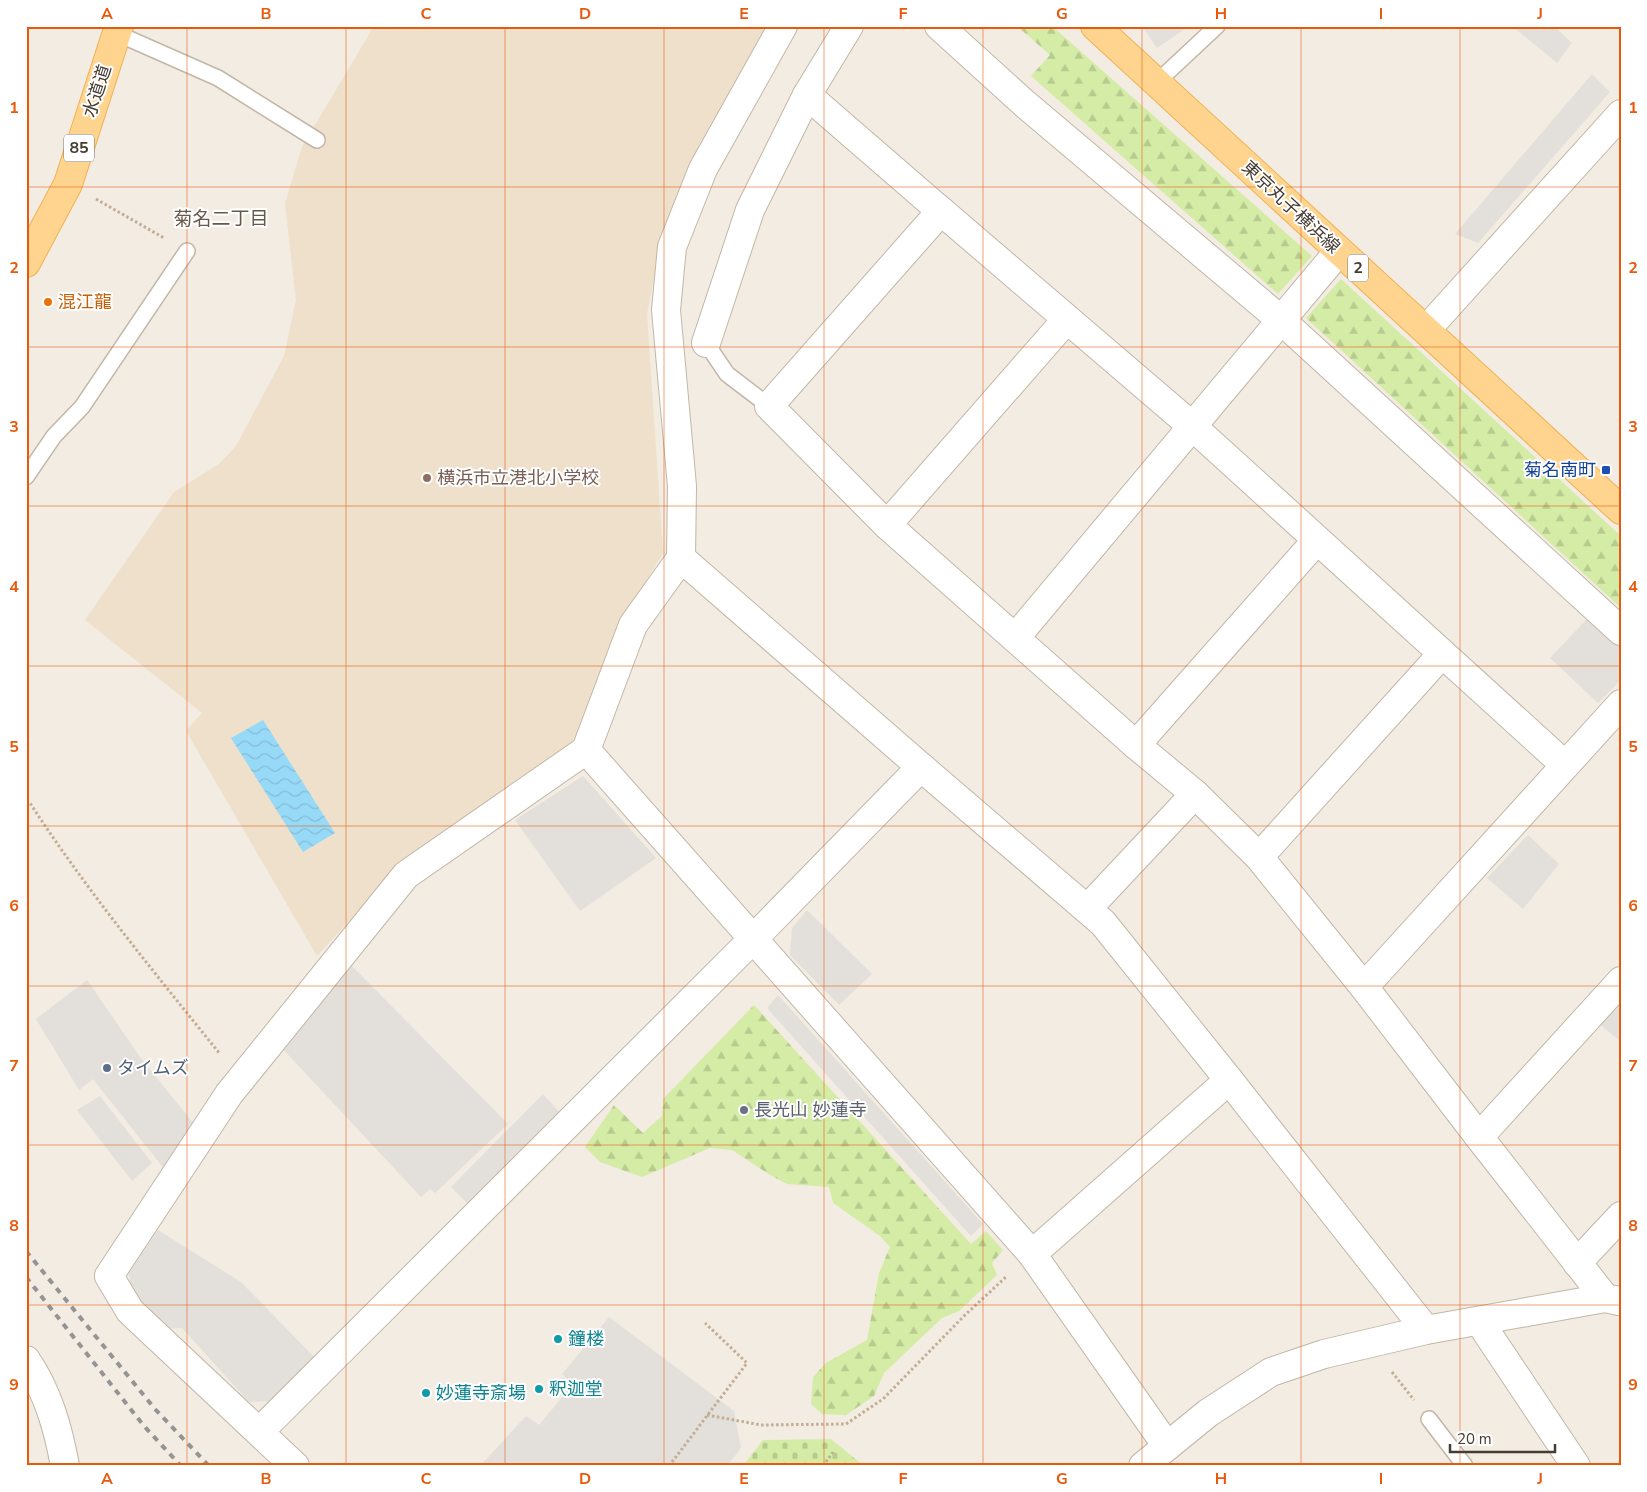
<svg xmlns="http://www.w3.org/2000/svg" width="1647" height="1492" font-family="'Nunito Sans','Noto Sans JP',sans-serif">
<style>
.education{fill:#eee0ca}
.forest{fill:url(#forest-firs)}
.cemetery{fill:url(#cemetery-stones)}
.parking{fill:#e3dfdb}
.water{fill:url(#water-waves)}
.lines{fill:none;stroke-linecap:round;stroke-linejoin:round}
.lane-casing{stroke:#c2b6a7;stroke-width:18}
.street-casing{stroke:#c2b6a7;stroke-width:30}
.primary-casing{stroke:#f0b153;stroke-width:30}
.path{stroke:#c3ad94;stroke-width:3;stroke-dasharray:2.5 2.5;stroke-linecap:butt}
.lane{stroke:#fff;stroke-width:15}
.street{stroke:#fff;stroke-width:28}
.primary{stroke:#ffd48f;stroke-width:28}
.rail{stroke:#949494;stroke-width:4;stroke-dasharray:6 6;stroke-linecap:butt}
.grid{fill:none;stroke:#e8590c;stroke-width:1;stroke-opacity:0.55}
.food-dot{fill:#e8710a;stroke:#fff;stroke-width:2}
.transit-dot{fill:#1a4fb4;stroke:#fff;stroke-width:2}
.education-dot{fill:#8d6e63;stroke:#fff;stroke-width:2}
.service-dot{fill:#5c6f8a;stroke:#fff;stroke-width:2}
.worship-dot{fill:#6b7280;stroke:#fff;stroke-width:2}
.culture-dot{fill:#0f9aa8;stroke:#fff;stroke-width:2}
.labels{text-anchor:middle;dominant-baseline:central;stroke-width:4;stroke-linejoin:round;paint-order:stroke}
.shield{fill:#fff;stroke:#7d7670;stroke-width:1}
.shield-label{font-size:16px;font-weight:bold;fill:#453c32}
.street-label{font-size:18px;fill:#453c32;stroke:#fff}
.food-label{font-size:18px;fill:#c56008;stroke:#fff;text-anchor:start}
.transit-label{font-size:18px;fill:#164399;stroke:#fff;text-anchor:end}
.education-label{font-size:18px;fill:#785e54;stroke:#fff;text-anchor:start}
.service-label{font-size:18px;fill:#4e5e75;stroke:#fff;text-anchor:start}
.worship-label{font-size:18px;fill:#5b616d;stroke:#fff;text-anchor:start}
.culture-label{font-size:18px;fill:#0d838f;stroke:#fff;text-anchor:start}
.neighbourhood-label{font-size:19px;fill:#695948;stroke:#fff}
.neatline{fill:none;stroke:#e8590c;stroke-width:2}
.grid-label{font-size:16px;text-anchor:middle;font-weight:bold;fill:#e8590c}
</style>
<defs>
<pattern id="forest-firs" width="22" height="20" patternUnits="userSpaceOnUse" patternTransform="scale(1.25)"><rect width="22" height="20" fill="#d4eca6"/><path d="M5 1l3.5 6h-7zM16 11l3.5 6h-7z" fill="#b7cb8f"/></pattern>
<pattern id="cemetery-stones" width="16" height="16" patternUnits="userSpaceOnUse" patternTransform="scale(1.25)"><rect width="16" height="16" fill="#d4eca6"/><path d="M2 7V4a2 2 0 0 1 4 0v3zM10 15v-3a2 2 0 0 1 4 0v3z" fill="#b7cb8f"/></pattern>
<pattern id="water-waves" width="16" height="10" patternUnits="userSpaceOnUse" patternTransform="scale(1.25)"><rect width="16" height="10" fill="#97daf8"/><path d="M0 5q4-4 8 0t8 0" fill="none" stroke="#84bcd5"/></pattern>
</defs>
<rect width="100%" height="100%" fill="#f3ece2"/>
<polygon class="education" points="374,26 768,26 657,263 647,314 663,553 620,624 572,749 400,865 317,956 186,731 202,713 85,620 174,492 219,464 236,446 284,356 296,300 285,203 302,147"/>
<g class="forest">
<polygon points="1017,26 1052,26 1312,256 1278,294 1031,76 1050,55"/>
<polygon points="1341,279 1621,536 1621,608 1306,318"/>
<polygon points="754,1005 971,1244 986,1231 1003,1250 992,1263 997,1275 959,1311 942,1318 884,1373 874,1396 846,1415 822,1414 811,1404 813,1377 826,1363 867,1340 879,1273 890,1247 880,1236 833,1203 829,1187 787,1184 770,1175 732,1150 710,1148 642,1177 600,1162 585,1147 614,1105 643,1133 662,1116 663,1099"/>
</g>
<polygon class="cemetery" points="831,1439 864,1466 743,1466 763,1440"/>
<g class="parking">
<polygon points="1142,26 1189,26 1157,48"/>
<polygon points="1512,26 1554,26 1572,43 1557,63"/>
<polygon points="1592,74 1610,92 1478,243 1455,234"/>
<polygon points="1588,618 1621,648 1621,680 1598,703 1550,658"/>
<polygon points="583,776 656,858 580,911 515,820"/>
<polygon points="1528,835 1559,864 1523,909 1487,878"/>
<polygon points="807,910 872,974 839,1005 790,955 792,928"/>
<polygon points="348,962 508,1124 435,1193 430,1189 421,1197 280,1046"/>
<polygon points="87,980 140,1057 194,1124 165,1170 93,1079 79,1090 36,1019"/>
<polygon points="778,995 983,1224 971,1236 767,1008"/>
<polygon points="1621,997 1621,1040 1620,1041 1598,1023"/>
<polygon points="543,1094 560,1113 469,1205 451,1187"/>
<polygon points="100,1096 152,1163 132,1181 77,1110"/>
<polygon points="158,1230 241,1282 318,1361 276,1401 249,1402 182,1328 161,1329 131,1293 129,1273"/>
<polygon points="609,1317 734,1411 741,1448 727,1466 480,1466 526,1416 539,1425 573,1384 562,1374"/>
</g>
<polygon class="water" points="263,720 335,833 303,852 231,738"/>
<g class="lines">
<g class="lane-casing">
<g id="lane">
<polyline points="116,33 218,78 317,140"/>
<polyline points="1156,83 1217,26"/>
<polyline points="706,343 727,374 769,406"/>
<polyline points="26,477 54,436 82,407 187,251"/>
<polyline points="1429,1419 1465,1466"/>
</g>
</g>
<g class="street-casing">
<g id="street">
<polyline points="939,26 1025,104 1281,320 1621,631"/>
<polyline points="807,95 849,26"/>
<polyline points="1426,330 1621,114"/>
<polyline points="706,343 750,210 807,95 941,211"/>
<polyline points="887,525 1067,319"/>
<polyline points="1015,638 1339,251"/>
<polyline points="1136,745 1317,540"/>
<polyline points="586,750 1032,1254"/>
<polyline points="1565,765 1192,426 941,211 769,406 887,525 1136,745 1195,794 1259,857 1364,987 1479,1137 1605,1298"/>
<polyline points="921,767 1103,923 1229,1080 1426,1330"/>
<polyline points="1259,857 1442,654"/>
<polyline points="1087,909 1195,794"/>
<polyline points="1364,987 1621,704"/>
<polyline points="1479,1137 1621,981"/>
<polyline points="1577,1263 1621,1216"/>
<polyline points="1479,1321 1576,1466"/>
<path d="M26,1360C48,1392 58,1428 65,1466"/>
<polyline points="259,1432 753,939 921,767 681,558"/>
<polyline points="1167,1446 1032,1254 1229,1080"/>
<polyline points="295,1466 130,1311 109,1276 229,1094 406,875 586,750 633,625 681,558 682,486 666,310 672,247 703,169 783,26"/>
<polyline points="1143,1466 1208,1413 1271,1372 1324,1354 1426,1330 1605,1298 1619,1301"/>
</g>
</g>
<g class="primary-casing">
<g id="primary">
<polyline points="1095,26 1621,510"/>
<polyline points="26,263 68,184 119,26"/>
</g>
</g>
<g class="path">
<polyline points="96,199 164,238"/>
<path d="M26,801L30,803C87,891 154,972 220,1054"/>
<polyline points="1392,1372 1414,1400"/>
<polyline points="707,1415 761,1425 846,1424 883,1399 964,1316 1007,1276"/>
<polyline points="669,1466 747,1363 705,1323"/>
<polyline points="823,1466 833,1452"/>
</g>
<use href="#lane" class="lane"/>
<use href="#street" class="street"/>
<use href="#primary" class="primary"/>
<g class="rail">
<polyline points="26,1251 155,1409 209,1466"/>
<polyline points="26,1277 144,1426 181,1466"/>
</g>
</g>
<path class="grid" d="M187,26V1466M346,26V1466M505,26V1466M664,26V1466M824,26V1466M983,26V1466M1142,26V1466M1301,26V1466M1460,26V1466M26,187H1621M26,347H1621M26,506H1621M26,666H1621M26,826H1621M26,986H1621M26,1145H1621M26,1305H1621"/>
<circle class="food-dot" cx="48" cy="302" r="5"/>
<rect class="transit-dot" x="1601" y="465" width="10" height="10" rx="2.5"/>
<circle class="education-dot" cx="427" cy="478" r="5"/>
<circle class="service-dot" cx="107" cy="1068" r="5"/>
<circle class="worship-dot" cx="744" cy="1110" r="5"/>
<g class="culture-dot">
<circle cx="558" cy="1339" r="5"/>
<circle cx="539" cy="1389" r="5"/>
<circle cx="426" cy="1393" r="5"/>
</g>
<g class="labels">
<g class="shield">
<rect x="64" y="134.5" width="30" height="27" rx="4"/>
<rect x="1348" y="254.5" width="20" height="27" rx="4"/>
</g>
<g class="shield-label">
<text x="79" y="148">85</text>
<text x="1358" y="268">2</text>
</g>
<g class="street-label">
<text transform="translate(97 91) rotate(-72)">水道道</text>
<text transform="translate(1291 207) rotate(43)">東京丸子横浜線</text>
</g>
<g class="food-label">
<text x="58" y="302">混江龍</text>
</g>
<g class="transit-label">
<text x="1596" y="470">菊名南町</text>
</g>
<g class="education-label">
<text x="437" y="478">横浜市立港北小学校</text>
</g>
<g class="service-label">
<text x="117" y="1068">タイムズ</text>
</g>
<g class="worship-label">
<text x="754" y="1110">長光山 妙蓮寺</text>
</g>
<g class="culture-label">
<text x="568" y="1339">鐘楼</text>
<text x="549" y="1389">釈迦堂</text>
<text x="436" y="1393">妙蓮寺斎場</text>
</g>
<g class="neighbourhood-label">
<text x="221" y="219">菊名二丁目</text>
</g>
</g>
<rect width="1647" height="1492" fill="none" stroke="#ffffff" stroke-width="55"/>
<path d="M1450 1444v8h105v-8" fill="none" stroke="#453c32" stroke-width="2.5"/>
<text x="1457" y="1444" font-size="15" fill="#453c32" stroke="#ffffff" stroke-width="4" paint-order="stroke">20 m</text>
<rect x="28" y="28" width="1592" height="1436" class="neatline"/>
<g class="grid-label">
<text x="107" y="19">A</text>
<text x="266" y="19">B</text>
<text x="426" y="19">C</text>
<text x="585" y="19">D</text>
<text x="744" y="19">E</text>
<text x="903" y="19">F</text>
<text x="1062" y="19">G</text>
<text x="1221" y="19">H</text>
<text x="1381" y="19">I</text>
<text x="1540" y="19">J</text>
<text x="14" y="113">1</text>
<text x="1633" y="113">1</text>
<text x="14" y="273">2</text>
<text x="1633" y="273">2</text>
<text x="14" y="432">3</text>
<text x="1633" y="432">3</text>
<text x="14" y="592">4</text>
<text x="1633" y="592">4</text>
<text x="14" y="752">5</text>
<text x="1633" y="752">5</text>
<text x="14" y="911">6</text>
<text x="1633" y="911">6</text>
<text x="14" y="1071">7</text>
<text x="1633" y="1071">7</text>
<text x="14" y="1231">8</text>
<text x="1633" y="1231">8</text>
<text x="14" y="1390">9</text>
<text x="1633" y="1390">9</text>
<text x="107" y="1484">A</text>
<text x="266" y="1484">B</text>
<text x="426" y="1484">C</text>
<text x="585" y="1484">D</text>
<text x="744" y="1484">E</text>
<text x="903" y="1484">F</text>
<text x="1062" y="1484">G</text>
<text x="1221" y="1484">H</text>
<text x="1381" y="1484">I</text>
<text x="1540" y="1484">J</text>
</g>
</svg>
